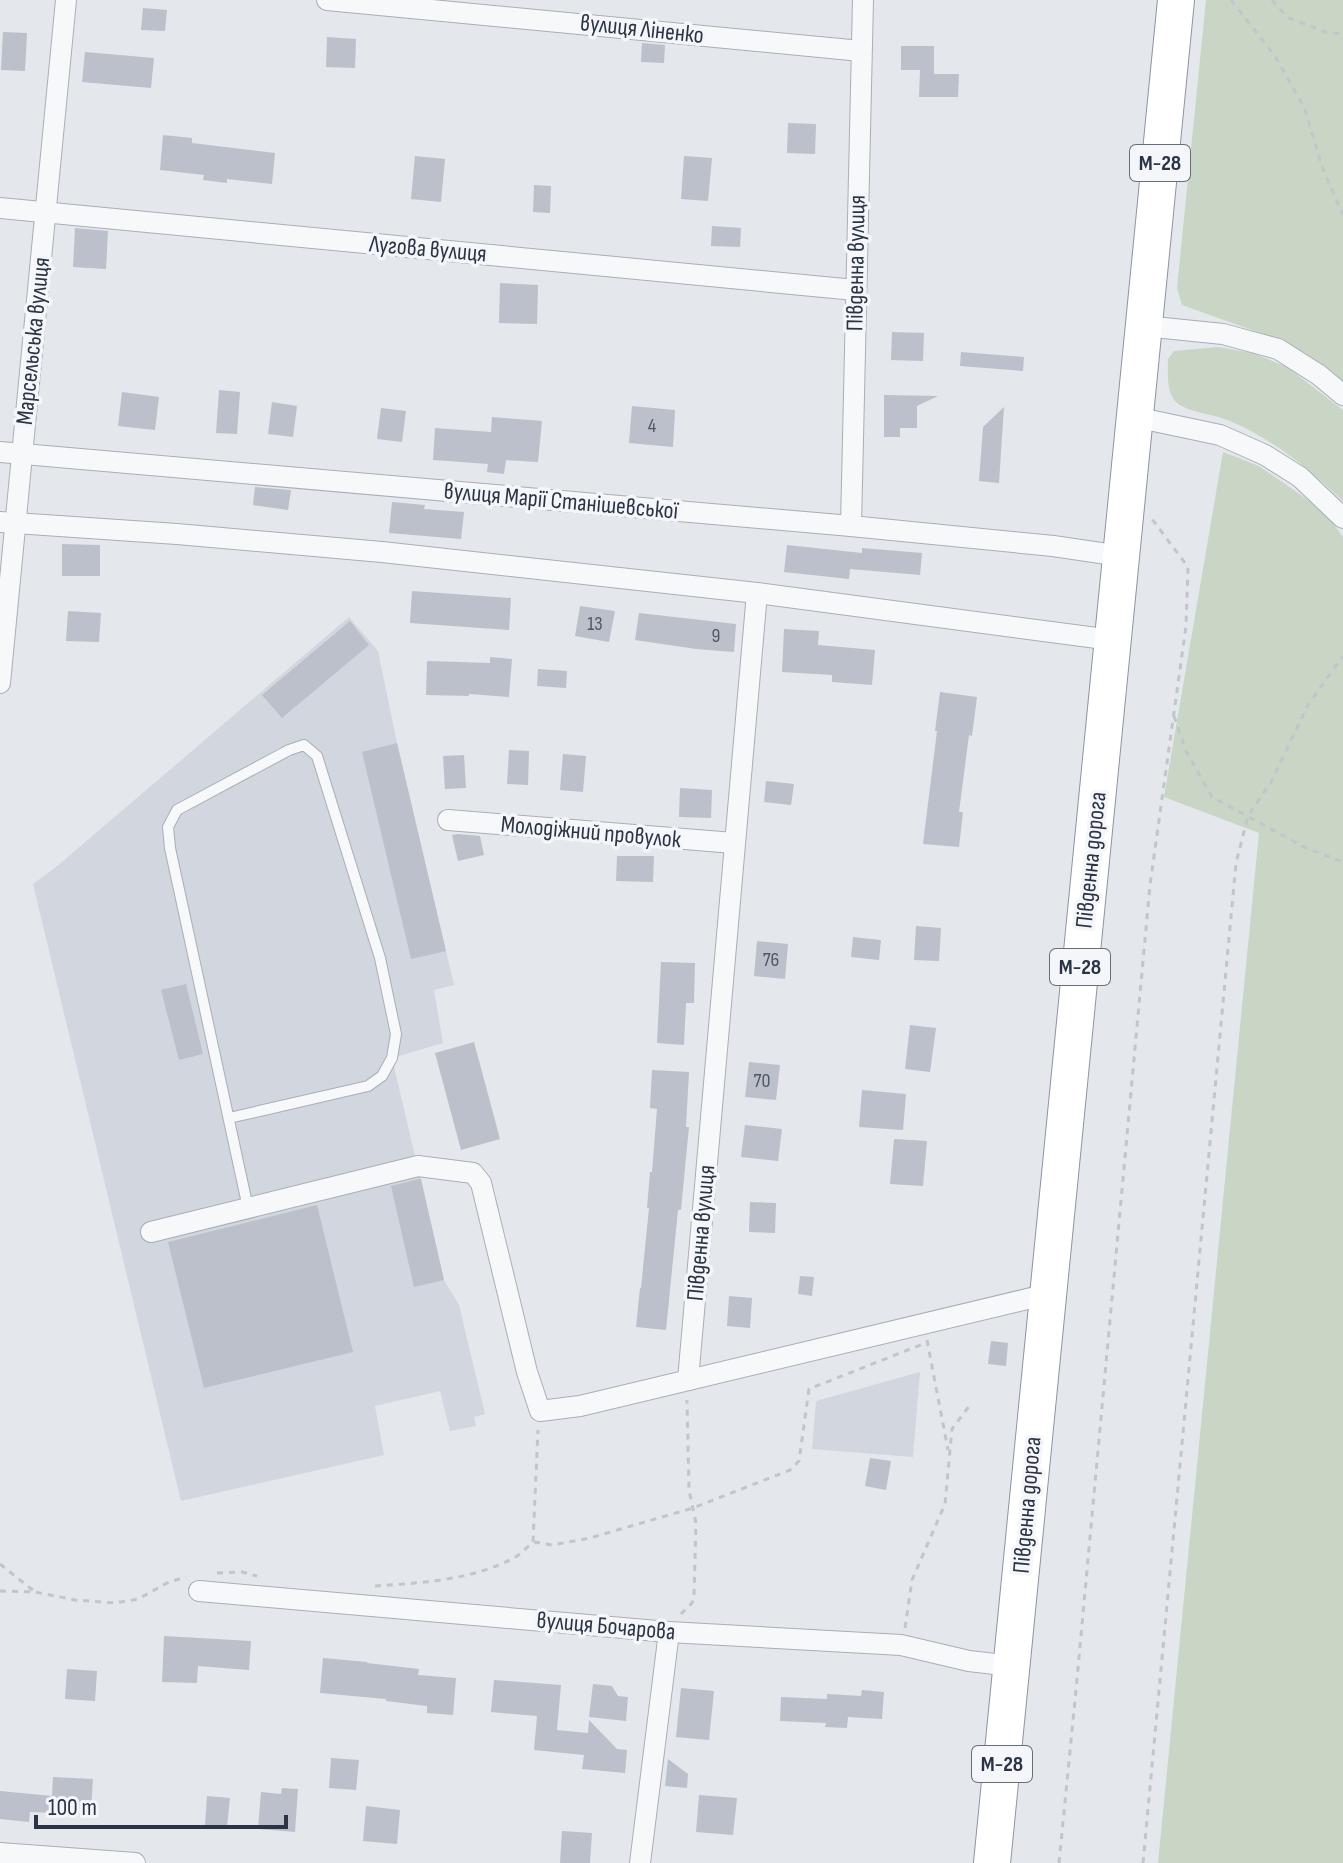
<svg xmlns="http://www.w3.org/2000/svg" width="1343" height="1863" font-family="'Sofia Sans Condensed',sans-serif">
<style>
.built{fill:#d2d6de}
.green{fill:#c9d6c5}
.building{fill:#bbc0ca}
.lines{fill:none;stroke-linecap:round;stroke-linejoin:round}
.lane-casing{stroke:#a9aeb7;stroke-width:12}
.street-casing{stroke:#a9aeb7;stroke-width:22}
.highway-casing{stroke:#8b94a3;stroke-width:38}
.path{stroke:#c2c5cb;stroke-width:3;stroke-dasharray:6 6;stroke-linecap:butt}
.lane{stroke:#f7f8fa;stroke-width:10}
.street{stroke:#f7f8fa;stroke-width:20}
.highway{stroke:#fff;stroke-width:36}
.labels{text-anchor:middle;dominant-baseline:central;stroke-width:7;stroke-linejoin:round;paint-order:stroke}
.number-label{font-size:20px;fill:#4f5766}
.shield{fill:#f4f6f9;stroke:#676e7b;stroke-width:2}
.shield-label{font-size:22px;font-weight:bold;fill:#2b3445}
.street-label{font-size:24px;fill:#2b3445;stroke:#f4f6f9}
</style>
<rect width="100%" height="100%" fill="#e4e7ec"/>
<g class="built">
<polygon points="349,617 378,651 397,743 454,985 434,990 443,1043 392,1058 444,1280 459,1305 485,1414 474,1417 476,1426 450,1431 440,1391 375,1406 384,1455 181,1501 33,884 56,867"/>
<polygon points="920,1372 913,1457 812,1449 816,1401"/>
</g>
<g class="green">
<polygon points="1206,0 1343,0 1343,388 1285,342 1182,305 1177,288"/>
<path d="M1218,347L1253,353L1287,367L1343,410V501C1315,475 1284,448 1249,430C1241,426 1231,421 1221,418C1207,413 1186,412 1175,401C1166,390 1168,372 1168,359L1174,351Z"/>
<polygon points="1223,452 1259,466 1324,511 1343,537 1343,1863 1158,1863 1259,833 1164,797"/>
</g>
<g class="building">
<polygon points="143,8 167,10 165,31 141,30"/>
<polygon points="3,32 27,33 25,71 1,70"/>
<polygon points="327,37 356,39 355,68 326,67"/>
<polygon points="642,43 665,45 664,63 641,62"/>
<polygon points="901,46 934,46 934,74 959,74 958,97 919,97 920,70 901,70"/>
<polygon points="85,52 154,58 151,88 82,82"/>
<polygon points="788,123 816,124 815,154 787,153"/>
<polygon points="163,135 192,138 192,143 275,153 272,184 227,179 227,183 203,180 204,175 160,170"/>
<polygon points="415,156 445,159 441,202 411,199"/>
<polygon points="684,156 712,158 708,201 681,199"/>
<polygon points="534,185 551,186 550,213 533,212"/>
<polygon points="712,226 741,228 740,247 711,246"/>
<polygon points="75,228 108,231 106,269 73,267"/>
<polygon points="500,283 538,285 537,324 499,323"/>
<polygon points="892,332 924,333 923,361 891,360"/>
<polygon points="961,352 1024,357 1023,371 960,366"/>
<polygon points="219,390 240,392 237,434 216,433"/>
<polygon points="122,392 159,397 155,430 118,426"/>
<polygon points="884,395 938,396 917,406 917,428 900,428 900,437 884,437"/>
<polygon points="272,402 297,406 293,437 268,434"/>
<polygon points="632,406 675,410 673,447 629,443"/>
<polygon points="1004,407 999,483 979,481 983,427"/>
<polygon points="381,408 406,411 402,442 377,439"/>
<polygon points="492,417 542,421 538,462 506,460 504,474 487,472 488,464 433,460 435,428 491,432"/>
<polygon points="255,487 291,490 288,510 253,505"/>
<polygon points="392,502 425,505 424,509 464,512 461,539 389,533"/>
<polygon points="62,544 100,545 100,576 62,576"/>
<polygon points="787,545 862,553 862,548 922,553 920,575 850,569 849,579 784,572"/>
<polygon points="412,591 511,598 509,630 410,623"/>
<polygon points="580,606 615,611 609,642 575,636"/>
<polygon points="68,611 101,613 99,642 66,641"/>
<polygon points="639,613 736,624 734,652 696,649 635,640"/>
<polygon points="350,621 369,645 282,718 262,695"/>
<polygon points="784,629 819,631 818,645 875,650 872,685 832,682 832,675 782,672"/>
<polygon points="490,657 512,659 509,697 469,694 469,696 426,695 427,661 490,663"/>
<polygon points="538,669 567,671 566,688 537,686"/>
<polygon points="940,692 977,697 972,736 969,735 959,812 963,812 959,847 923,844 937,731 935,731"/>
<polygon points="397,743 446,951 411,959 362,752"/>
<polygon points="509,750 529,751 528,785 507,784"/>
<polygon points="563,754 586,756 583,792 560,790"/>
<polygon points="464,755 466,788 445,789 443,756"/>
<polygon points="766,781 794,784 791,805 764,802"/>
<polygon points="680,788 712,790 711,818 679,817"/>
<polygon points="458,834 480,836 484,855 458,861 452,835"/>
<polygon points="617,856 654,856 653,882 616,881"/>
<polygon points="916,926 941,928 939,961 914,960"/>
<polygon points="853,937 881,940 879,960 851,957"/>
<polygon points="757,941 788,944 785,979 754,976"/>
<polygon points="661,962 695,963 694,1003 686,1003 684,1045 657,1043"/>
<polygon points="186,984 203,1054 179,1060 161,990"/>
<polygon points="910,1025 936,1028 930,1072 905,1069"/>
<polygon points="474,1042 500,1139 461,1150 435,1053"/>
<polygon points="749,1062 780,1065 776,1100 745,1097"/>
<polygon points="652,1070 689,1072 686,1127 689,1127 685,1168 681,1210 678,1210 666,1330 636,1327 640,1288 641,1288 649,1208 647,1208 650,1172 652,1172 657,1109 650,1108"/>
<polygon points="862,1090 906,1094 903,1130 859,1127"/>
<polygon points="745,1125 782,1129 778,1161 741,1157"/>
<polygon points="894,1139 927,1141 923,1186 890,1184"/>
<polygon points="419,1179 421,1179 444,1280 414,1287 391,1186"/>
<polygon points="750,1202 776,1203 775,1233 749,1232"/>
<polygon points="317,1205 353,1352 204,1388 168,1242"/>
<polygon points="800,1276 814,1277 812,1296 798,1294"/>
<polygon points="729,1296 752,1298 750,1328 727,1326"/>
<polygon points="991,1341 1008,1343 1006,1366 988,1364"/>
<polygon points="870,1458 891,1461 886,1490 865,1486"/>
<polygon points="164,1636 251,1641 249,1670 198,1666 197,1683 162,1682"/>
<polygon points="323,1658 367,1662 367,1663 419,1669 418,1675 456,1678 453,1715 427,1713 427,1706 386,1701 386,1699 320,1693"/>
<polygon points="67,1669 97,1671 95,1701 65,1699"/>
<polygon points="494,1680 561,1685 557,1730 588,1733 589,1720 617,1749 627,1750 625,1773 582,1769 584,1755 534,1750 537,1716 491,1712"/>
<polygon points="593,1684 612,1686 618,1696 628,1697 626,1721 589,1717"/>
<polygon points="681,1688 714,1691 709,1740 676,1737"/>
<polygon points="862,1690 884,1692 882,1719 848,1717 847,1728 825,1727 826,1723 780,1721 781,1697 827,1699 827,1694 861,1696"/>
<polygon points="331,1758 359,1760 356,1790 329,1788"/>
<polygon points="668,1759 688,1774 687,1788 665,1786"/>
<polygon points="53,1777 93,1779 91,1810 78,1809 77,1814 30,1812 29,1822 0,1819 0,1791 52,1796"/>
<polygon points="282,1788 298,1789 295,1832 258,1829 261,1792 281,1794"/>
<polygon points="699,1795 737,1798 733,1835 696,1832"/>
<polygon points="207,1796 230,1798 227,1827 205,1825"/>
<polygon points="366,1806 400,1810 397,1844 363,1841"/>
<polygon points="562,1831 592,1833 590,1863 560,1863"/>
</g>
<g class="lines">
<g class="lane-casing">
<polyline id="lane" points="229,1118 368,1086 382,1076 392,1058 396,1034 380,958 317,756 304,745 289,750 177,810 168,827 170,848 248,1208"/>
</g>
<g class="street-casing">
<g id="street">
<polyline points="327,0 861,51"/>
<polyline points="0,208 855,290"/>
<polyline points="1144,326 1223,334 1278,349 1319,375 1343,395"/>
<polyline points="1135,417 1220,435 1265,455 1300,477 1343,518"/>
<polyline points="0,452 851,526 1053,546 1121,556"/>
<polyline points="0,522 177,534 382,552 757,593 1112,640"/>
<polyline points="851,526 863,0"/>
<polyline points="0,683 66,0"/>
<polyline points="448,820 734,843"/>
<polyline points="151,1232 418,1166 473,1173 481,1183 527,1372 540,1411 580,1406 1048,1294"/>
<polyline points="688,1380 757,593"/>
<polyline points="199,1591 669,1632 901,1645 969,1661 1012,1666"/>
<polyline points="0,1853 135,1863"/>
<polyline points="640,1863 669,1632"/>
</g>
</g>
<g class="highway-casing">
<polyline id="highway" points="992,1863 1176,0"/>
</g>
<g class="path">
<polyline points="1231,0 1275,56 1305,109 1322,167 1343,215"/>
<polyline points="1272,0 1287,17 1328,33 1343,34"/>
<polyline points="1174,716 1186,751 1212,797 1306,848 1343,862"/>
<polyline points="927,1340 948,1450"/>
<polyline points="534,1542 552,1545 590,1538 693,1508 790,1470 799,1461 809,1389 923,1344"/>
<polyline points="0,1564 35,1592"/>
<polyline points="217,1573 242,1572 257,1576"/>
<path d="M375,1586C421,1583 472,1580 514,1558C521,1554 527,1547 533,1542L538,1430"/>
<polyline points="0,1591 35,1592 75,1600 115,1603 138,1599 169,1582 186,1577"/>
<polyline points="681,1614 692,1603 694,1596 696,1523 689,1490 687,1400"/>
<polyline points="905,1628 912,1580 945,1504 952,1429 970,1405"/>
<polyline points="1059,1863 1076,1690 1150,885 1186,626 1188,567 1152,519"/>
<polyline points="1143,1863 1236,863 1248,816 1271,782 1308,705 1343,656"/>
</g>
<use href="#lane" class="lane"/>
<use href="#street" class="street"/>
<use href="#highway" class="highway"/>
</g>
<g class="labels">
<g class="number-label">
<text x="652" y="426">4</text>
<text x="595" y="624">13</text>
<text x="716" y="636">9</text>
<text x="771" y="960">76</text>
<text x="762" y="1081">70</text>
</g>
<g class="shield">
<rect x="1130" y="145" width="60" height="36" rx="6"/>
<rect x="1050" y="949" width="60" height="36" rx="6"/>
<rect x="972" y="1746" width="60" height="36" rx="6"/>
</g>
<g class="shield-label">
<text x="1160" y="163">М-28</text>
<text x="1080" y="967">М-28</text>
<text x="1002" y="1764">М-28</text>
</g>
<g class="street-label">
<text transform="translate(642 29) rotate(6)">вулиця Ліненко</text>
<text transform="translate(428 249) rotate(5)">Лугова вулиця</text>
<text transform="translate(856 263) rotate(-89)">Південна вулиця</text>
<text transform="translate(33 341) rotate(-84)">Марсельська вулиця</text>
<text transform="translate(561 501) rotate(5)">вулиця Марії Станішевської</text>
<text transform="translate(591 832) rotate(5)">Молодіжний провулок</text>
<text transform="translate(1091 860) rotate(-84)">Південна дорога</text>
<text transform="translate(701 1233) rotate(-85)">Південна вулиця</text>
<text transform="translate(1027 1505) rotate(-85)">Південна дорога</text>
<text transform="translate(606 1626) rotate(5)">вулиця Бочарова</text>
</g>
</g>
<path d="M36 1815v12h250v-12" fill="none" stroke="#2b3445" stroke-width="4"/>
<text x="48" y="1815" font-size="24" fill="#2b3445" stroke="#f4f6f9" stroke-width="6" paint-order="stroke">100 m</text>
</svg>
